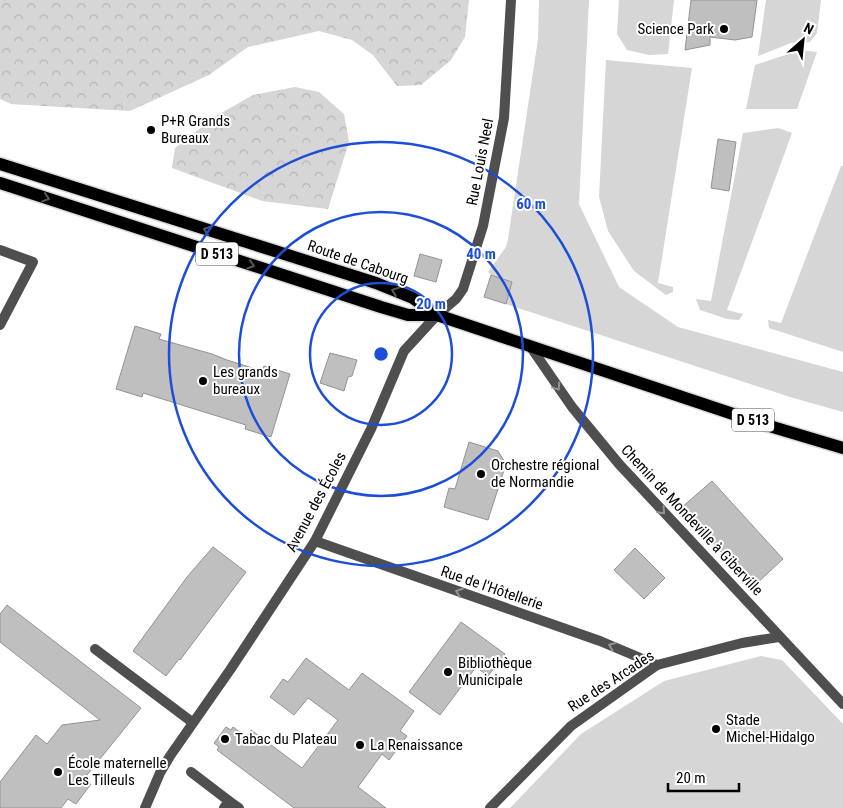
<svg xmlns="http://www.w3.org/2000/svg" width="843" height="808" font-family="'Roboto Condensed',sans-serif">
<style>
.green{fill:#d6d6d6}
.forest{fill:url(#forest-crowns)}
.building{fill:#bfbfbf;stroke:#939393}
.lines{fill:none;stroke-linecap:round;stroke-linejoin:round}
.primary-casing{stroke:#dbdbdb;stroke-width:15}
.minor{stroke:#4f4f4f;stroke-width:10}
.tertiary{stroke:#4f4f4f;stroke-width:10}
.primary{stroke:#000;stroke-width:12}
.oneway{stroke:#595959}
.oneway2{stroke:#959595}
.ring{fill:none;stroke:#1d4ed8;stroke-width:2.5}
.poi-dot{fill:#000;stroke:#fff;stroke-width:2}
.labels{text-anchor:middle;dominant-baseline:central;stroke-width:4;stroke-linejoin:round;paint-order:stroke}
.shield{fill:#fff;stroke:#4c4c4c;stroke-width:1}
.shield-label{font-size:14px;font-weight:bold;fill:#000}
.poi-label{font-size:15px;fill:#000;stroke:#fff;text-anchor:start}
.street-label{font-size:15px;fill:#000;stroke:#fff}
.centre{fill:#1d4ed8;stroke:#fff;stroke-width:2.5}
.ring-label{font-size:15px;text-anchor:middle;font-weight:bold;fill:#1d4ed8;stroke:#fff;stroke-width:4;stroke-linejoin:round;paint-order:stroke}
</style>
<defs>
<pattern id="forest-crowns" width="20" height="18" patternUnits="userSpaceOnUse" patternTransform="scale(1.25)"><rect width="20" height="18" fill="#d6d6d6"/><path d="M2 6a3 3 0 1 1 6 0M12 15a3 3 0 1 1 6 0" fill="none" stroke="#b6b6b6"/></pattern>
</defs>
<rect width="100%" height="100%" fill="#fff"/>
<g class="green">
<polygon points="539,0 589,0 579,204 619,287 678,327 843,372 843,412 790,397 506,304 512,282 491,275 488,272 506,247 508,239 538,39"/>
<polygon points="619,0 674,0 668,54 649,55 627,50 617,34"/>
<polygon points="766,0 821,0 817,33 810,42 791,43 758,56"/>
<polygon points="800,50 817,52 797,109 746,109 755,65"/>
<polygon points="606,60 692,68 658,283 673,287 673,292 666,295 634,271 608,231 599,197"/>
<polygon points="778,128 792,133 727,310 743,314 739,320 727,319 700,310 696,299 711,301 743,133"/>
<polygon points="841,166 843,166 843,352 769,328 768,320 781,323"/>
<polygon points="761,656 782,660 843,724 843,808 510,808 581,734 664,681"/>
</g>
<g class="forest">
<polygon points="0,0 469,0 465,37 451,60 421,85 397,86 373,55 352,40 319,31 248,47 209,75 130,111 11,104 0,99"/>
<polygon points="295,87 319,92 344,114 349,142 328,209 262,201 172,168 175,148 216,116 253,95"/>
</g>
<g class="building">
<polygon points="691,0 757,0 752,37 735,40 710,37 710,45 685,50"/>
<polygon points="718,139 736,142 729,191 711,188"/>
<polygon points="420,254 442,260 436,282 414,276"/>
<polygon points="491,275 512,282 506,304 484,297"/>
<polygon points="135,326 161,334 159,339 212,354 227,360 262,371 264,366 290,374 271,437 245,429 246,425 143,393 142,397 116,389"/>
<polygon points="330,353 357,360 352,376 348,377 344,391 320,383"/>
<polygon points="469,442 498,451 506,464 488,520 444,507 449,488 455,489"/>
<polygon points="712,481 783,559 753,587 681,508"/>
<polygon points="213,547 246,572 180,660 179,659 166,676 133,651 187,577"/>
<polygon points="635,548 665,578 644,599 614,570"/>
<polygon points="7,605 141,708 83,780 91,784 76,804 68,799 61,808 0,808 0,782 36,735 47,744 62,725 100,720 0,642 0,614"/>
<polygon points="461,622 505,654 488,676 476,667 440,715 409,692"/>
<polygon points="306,658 349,690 362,673 414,711 400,731 407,736 389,760 382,754 358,787 386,808 294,808 217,750 219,747 214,743 226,727 231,730 233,727 246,737 251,730 302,768 338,720 308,698 294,715 270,697 283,679 288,682"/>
</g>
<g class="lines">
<g class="primary-casing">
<g id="primary">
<polyline points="0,164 376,283 413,298 437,315 766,425 843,448"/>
<polyline points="0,183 381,307 408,315 437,315"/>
</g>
</g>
<g class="minor">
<polyline points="0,250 33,262 0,325"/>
<polyline points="315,541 600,641 657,665"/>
<polyline points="95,649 192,722"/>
<polyline points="191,772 229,801"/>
<polyline points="224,808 229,801 239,808"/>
<polyline points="490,808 571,726 657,665 742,643 779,637"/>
</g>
<g class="tertiary">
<polyline points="530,346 572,407 619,464 843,704"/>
<polyline points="145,808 160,773 170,756 230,670 315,541 371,429 404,351 437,315 456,299 463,289 483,226 504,118 511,0"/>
</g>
<use href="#primary" class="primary"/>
</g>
<defs><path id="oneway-chevron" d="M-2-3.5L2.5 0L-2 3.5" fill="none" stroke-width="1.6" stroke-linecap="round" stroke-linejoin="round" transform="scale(1.25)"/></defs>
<g class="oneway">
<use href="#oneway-chevron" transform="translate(46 198) rotate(18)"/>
<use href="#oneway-chevron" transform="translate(207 230) rotate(-162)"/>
<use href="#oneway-chevron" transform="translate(251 265) rotate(18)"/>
<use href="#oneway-chevron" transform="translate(395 291) rotate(-159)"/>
</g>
<g class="oneway2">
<use href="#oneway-chevron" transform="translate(557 387) rotate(56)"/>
<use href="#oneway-chevron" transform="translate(662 511) rotate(47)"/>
<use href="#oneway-chevron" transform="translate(459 592) rotate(-160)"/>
<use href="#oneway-chevron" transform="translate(612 646) rotate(-158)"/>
</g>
<g class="ring">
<circle cx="381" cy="354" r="71"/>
<circle cx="381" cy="354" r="142"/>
<circle cx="381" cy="354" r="212"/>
</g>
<g class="poi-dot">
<circle cx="724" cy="29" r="5"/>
<circle cx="151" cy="130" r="5"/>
<circle cx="203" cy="381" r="5"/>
<circle cx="481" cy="474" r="5"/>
<circle cx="448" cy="672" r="5"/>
<circle cx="716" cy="729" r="5"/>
<circle cx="225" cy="739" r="5"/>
<circle cx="360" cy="745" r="5"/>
<circle cx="58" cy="772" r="5"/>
</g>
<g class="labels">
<g class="shield">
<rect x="196" y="242.5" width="42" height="23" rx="4"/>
<rect x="732" y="408.5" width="42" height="23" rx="4"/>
</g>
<g class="shield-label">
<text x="217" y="254">D 513</text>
<text x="753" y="420">D 513</text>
</g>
<g class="poi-label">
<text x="714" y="29" text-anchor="end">Science Park</text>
<text x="161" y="121">P+R Grands<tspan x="161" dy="17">Bureaux</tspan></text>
<text x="213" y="372">Les grands<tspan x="213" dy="17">bureaux</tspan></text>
<text x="491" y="465">Orchestre régional<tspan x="491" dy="17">de Normandie</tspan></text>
<text x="458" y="663">Bibliothèque<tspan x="458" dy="17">Municipale</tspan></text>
<text x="726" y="720">Stade<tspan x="726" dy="17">Michel-Hidalgo</tspan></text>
<text x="235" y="739">Tabac du Plateau</text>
<text x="370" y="745">La Renaissance</text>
<text x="68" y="763">École maternelle<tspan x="68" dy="17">Les Tilleuls</tspan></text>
</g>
<g class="street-label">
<text transform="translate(480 162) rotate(-79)">Rue Louis Neel</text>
<text transform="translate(358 262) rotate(19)">Route de Cabourg</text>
<text transform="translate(316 502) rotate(-62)">Avenue des Écoles</text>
<text transform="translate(692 520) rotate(47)">Chemin de Mondeville à Giberville</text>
<text transform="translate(492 588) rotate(19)">Rue de l'Hôtellerie</text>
<text transform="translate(611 681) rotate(-33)">Rue des Arcades</text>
</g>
</g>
<circle cx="381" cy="354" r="8" class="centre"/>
<g class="ring-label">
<text x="531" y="209">60 m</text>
<text x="481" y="259">40 m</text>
<text x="431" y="309">20 m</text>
</g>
<g transform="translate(803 40) rotate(27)" stroke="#ffffff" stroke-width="4" paint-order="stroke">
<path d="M0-4L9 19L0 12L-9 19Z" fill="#000000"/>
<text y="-8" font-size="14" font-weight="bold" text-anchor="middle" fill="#000000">N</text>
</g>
<path d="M668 783v8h71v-8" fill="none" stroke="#000000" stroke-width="2.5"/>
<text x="676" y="783" font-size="15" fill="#000000" stroke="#ffffff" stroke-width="4" paint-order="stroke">20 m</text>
</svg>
